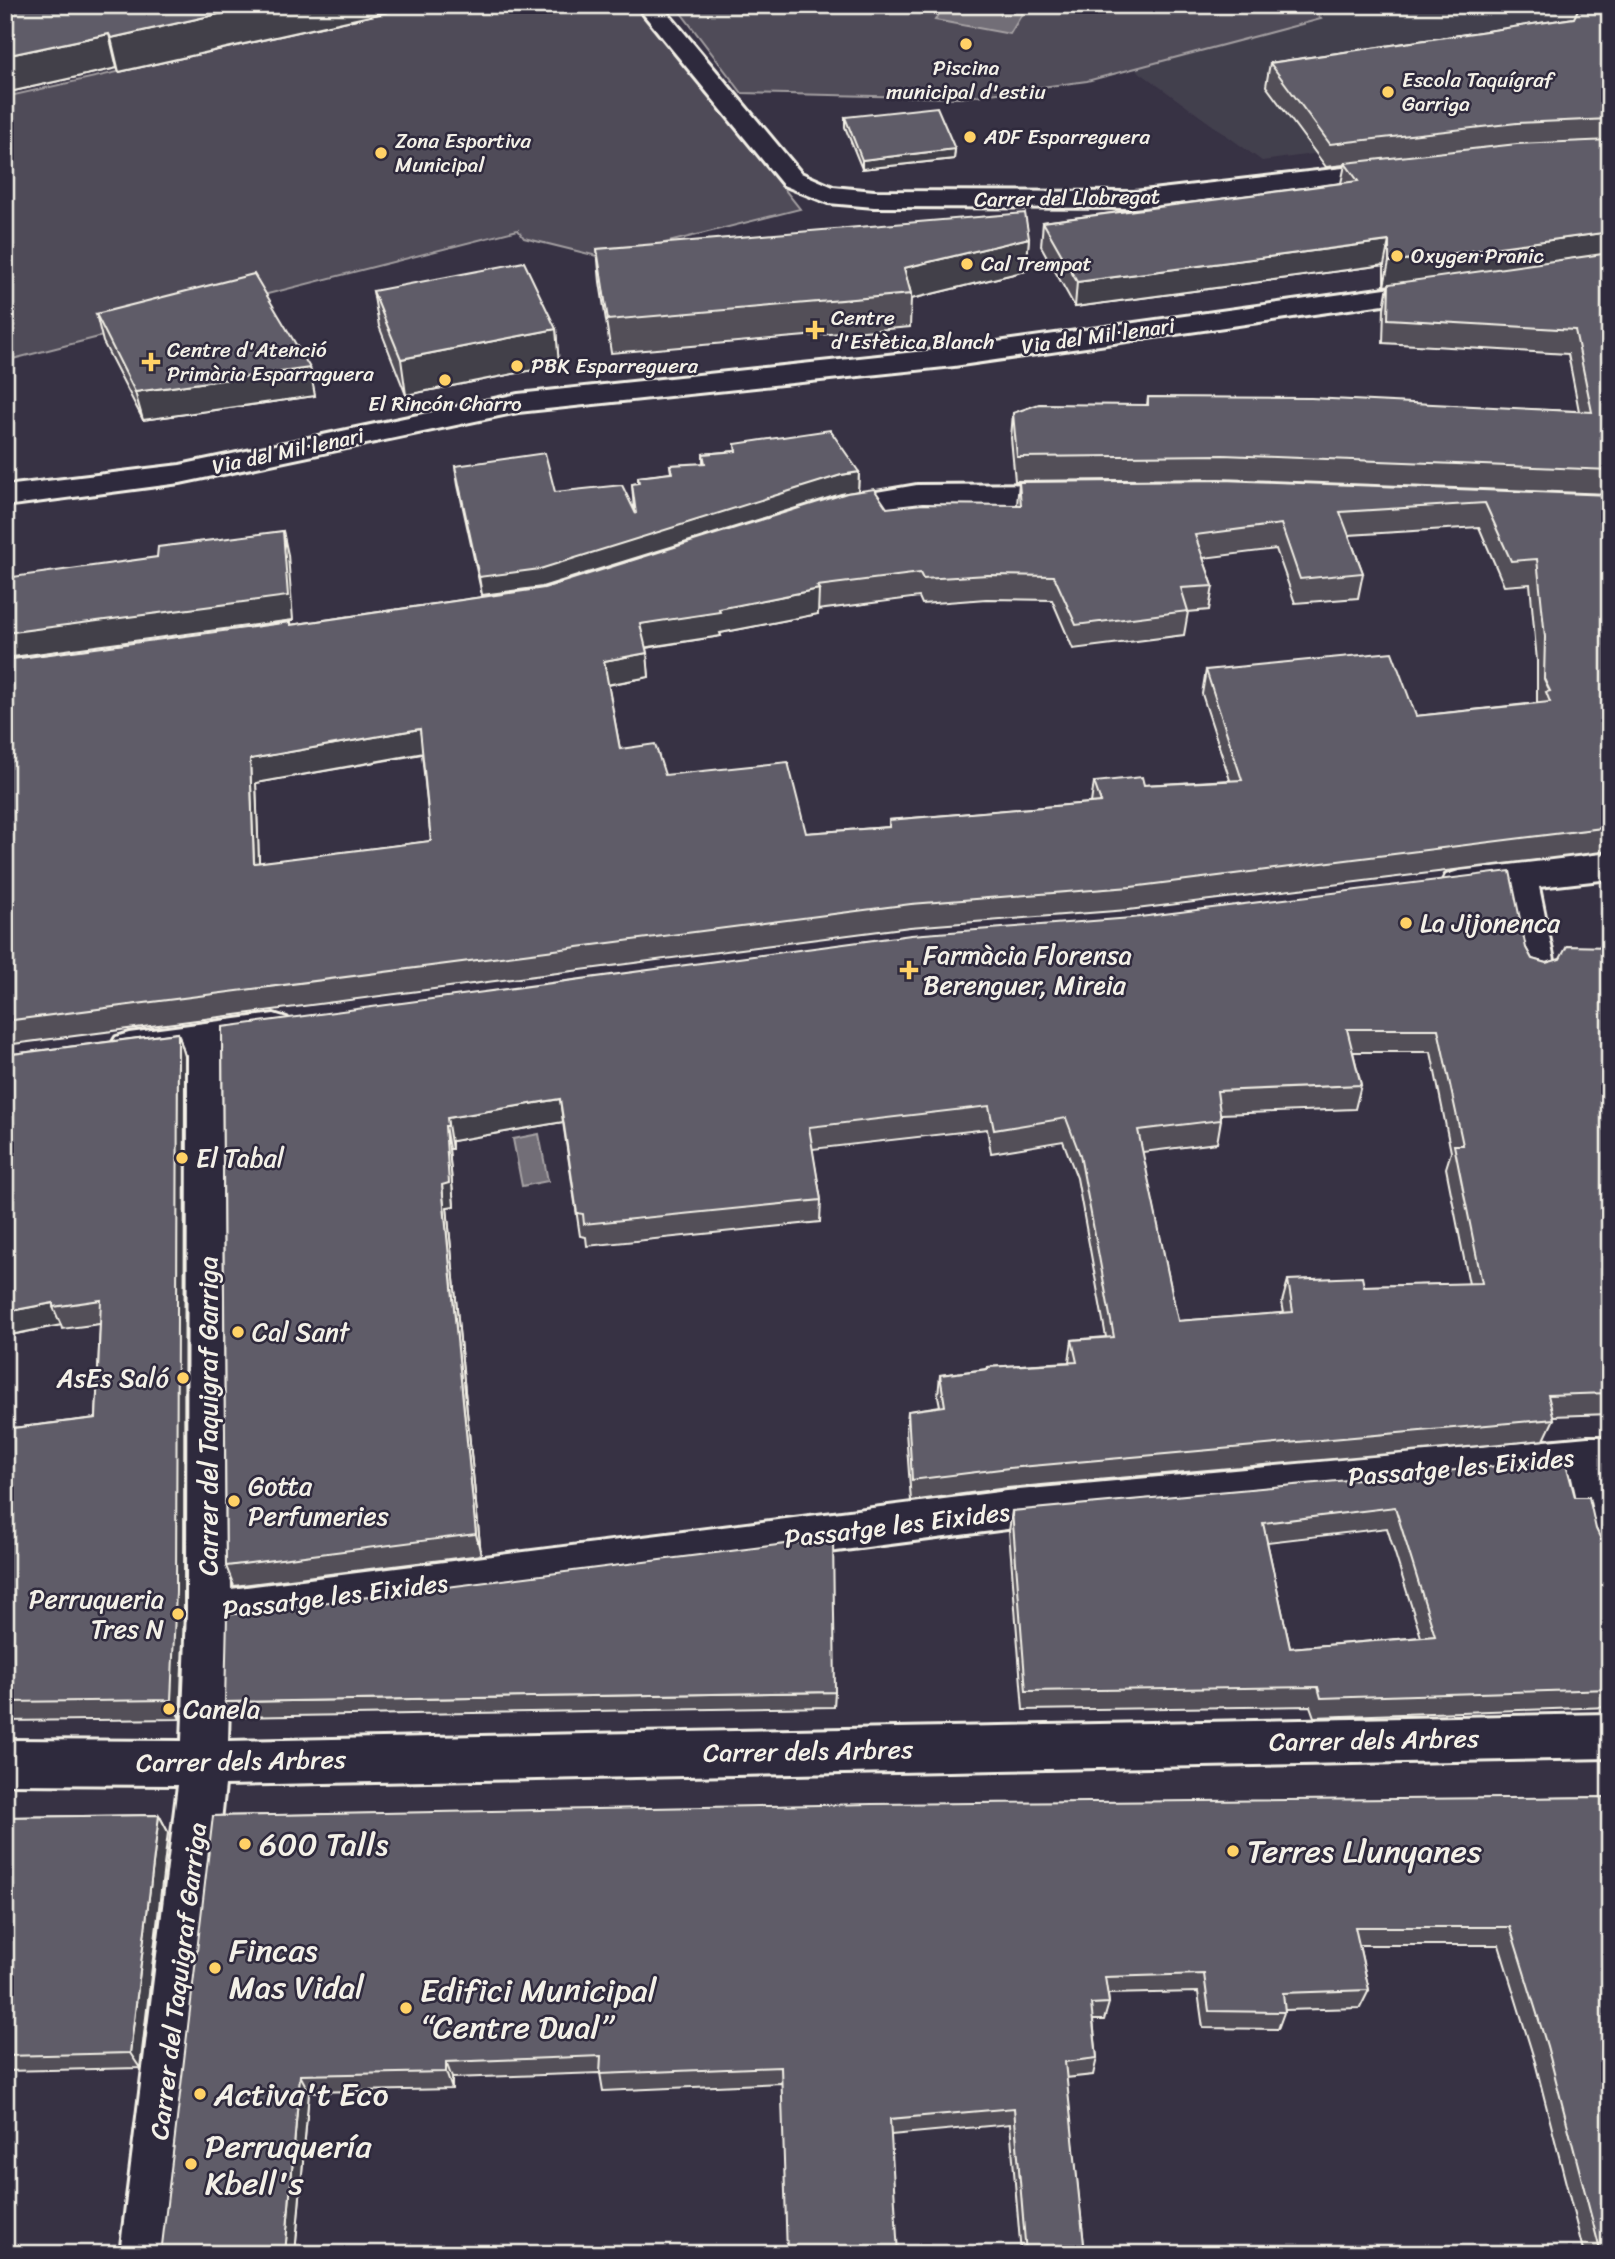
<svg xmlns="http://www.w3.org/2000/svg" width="1615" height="2259" font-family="Sriracha,sans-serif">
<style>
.built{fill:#433f4e}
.green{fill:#504b59;stroke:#a29ea0;stroke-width:2}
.water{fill:#726e77;stroke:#a6a2a4;stroke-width:2}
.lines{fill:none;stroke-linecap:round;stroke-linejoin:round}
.pedestrian-casing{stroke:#f4f1e8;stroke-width:6}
.minor-casing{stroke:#f4f1e8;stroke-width:6}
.pedestrian{fill:#2f2a3d;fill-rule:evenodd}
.minor{fill:#2f2a3d;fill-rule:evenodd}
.wall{fill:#524f59;stroke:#f4f1e8;stroke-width:2;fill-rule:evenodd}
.shaded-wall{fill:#424048;stroke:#f4f1e8;stroke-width:2}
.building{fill:#5f5c67;stroke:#f4f1e8;stroke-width:2;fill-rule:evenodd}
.poi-dot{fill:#ffd166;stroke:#2f2a3d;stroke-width:2.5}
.labels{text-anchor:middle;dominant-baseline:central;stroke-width:5;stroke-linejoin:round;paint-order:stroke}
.far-poi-label{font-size:21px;fill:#f4f1e8;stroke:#2f2a3d;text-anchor:start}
.far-street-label{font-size:21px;fill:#f4f1e8;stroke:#2f2a3d}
.poi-label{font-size:26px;fill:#f4f1e8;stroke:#2f2a3d;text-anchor:start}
.street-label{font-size:26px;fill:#f4f1e8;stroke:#2f2a3d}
.near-poi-label{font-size:32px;fill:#f4f1e8;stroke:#2f2a3d;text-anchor:start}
</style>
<rect width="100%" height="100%" fill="#373244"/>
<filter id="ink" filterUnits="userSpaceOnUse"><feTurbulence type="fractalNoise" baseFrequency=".0143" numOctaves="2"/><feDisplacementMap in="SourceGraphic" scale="14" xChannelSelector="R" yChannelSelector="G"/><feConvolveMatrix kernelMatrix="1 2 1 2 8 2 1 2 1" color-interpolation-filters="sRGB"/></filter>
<g filter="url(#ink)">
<polygon class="built" points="1310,5 1610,5 1472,132 1262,161 1135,69 1321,19"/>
<g class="green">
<polygon points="417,5 526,5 531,11 560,5 639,5 800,209 605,258 524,238 518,230 5,361 5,97"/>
<polygon points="675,5 1310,5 1321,19 1087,81 960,98 742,93"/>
</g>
<g class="water">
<polygon points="945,5 1004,5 1025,9 1010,34 935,20"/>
<polygon points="539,1134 548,1181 522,1186 513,1139"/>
</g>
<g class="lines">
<g class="pedestrian-casing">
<g id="pedestrian">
<polygon points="1069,484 1080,487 1084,494 1080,501 1069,504 917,505 830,520 819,517 815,510 819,503 830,500 917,485"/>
<polygon points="1610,853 1610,879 1539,887 1556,970 1551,980 1538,984 1525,980 1520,970 1504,891 1459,897 1446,893 1441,884 1446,875 1459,871"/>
<polygon points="274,1014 287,1018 293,1028 287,1038 226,1049 231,1589 1007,1491 1588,1437 1610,1437 1610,1568 1595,1563 1588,1549 1572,1477 1007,1529 231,1629 228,1741 1610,1714 1610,1758 225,1785 172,2254 120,2254 178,1785 5,1784 5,1740 182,1741 187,1612 188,1054 129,1061 116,1057 110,1047 116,1037 129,1033"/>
</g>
</g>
<g class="minor-casing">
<g id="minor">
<polygon points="636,5 661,5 801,173 833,187 874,191 1134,192 1396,162 1405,164 1409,170 1405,176 1396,178 1134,208 874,207 828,203 783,185"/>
<polygon points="1436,281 1446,283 1450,289 1446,295 954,366 518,412 180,483 5,506 5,486 180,465 518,394 954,348"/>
</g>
</g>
<use href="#pedestrian" class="pedestrian"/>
<use href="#minor" class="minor"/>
</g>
<g class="wall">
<polygon points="419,5 119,72 117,68 5,93 5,9"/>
<polygon points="1610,5 1610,494 1219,479 1015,481 1011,438 1013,413 1147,405 1148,397 1579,411 1568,354 1383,343 1384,308 1388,285 1384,286 1384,265 1075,307 1041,246 1043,222 1341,183 1345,165 1326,167 1266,86 1270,63 1574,18"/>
<polygon points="845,117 955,149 954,159 862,169 845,127"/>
<polygon points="1029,238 1026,271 911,299 910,327 611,353 600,282 597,249"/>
<polygon points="373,291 556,329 559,365 406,395 379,326"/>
<polygon points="96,314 310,368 315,396 143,420 103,342"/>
<polygon points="735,444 859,472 858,491 841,494 542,587 482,595 458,485 455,466 555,492 634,510 632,484 638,483 638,477 671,473 670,465 703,464 703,454 736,451"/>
<path d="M1019,482L1610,495V851L1128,910L910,927L5,1045V660L290,625L544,588L887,508L1017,505ZM1479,527L1504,586L1530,584L1537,661V703L1416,716L1206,670L1202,694L1230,780L1144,785L1094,782L1091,803L889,820V827L806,833L665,775L620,749L608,685L649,677L646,648L721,636L720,633L818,614V610L919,597L922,604L986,599L1052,600L1073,649L1184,635L1188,612L1209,610L1213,586L1203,558L1276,549L1295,603L1358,598L1363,573L1349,535ZM422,754L431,841L259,863L256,783Z"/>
<path d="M1610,947V1414L1553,1416L1554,1419L1544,1440L1007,1488L911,1501L906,1432L908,1411L940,1406L938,1396L940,1375L987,1369L988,1367L1069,1362L1072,1340L1106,1337L1077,1178L1063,1141L991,1153L987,1129L812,1149L821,1200L820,1222L587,1246L586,1237L580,1236L563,1122L452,1141V1149H449L454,1206L447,1207L481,1555L234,1586L226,1566L222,1027L1526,948L1532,959L1546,963ZM1353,1052H1431L1451,1152L1446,1168L1469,1284L1364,1286L1288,1280L1282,1302L1284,1313L1178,1321L1142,1152L1217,1143L1221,1120V1114L1355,1109L1361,1085Z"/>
<polygon points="178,1033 185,1056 184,1612 180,1719 5,1721 5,1429 96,1418 100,1324 62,1329 61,1325 10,1335 5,1324 5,1055"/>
<path d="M1575,1497L1596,1529L1603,1544L1610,1546V1707L1314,1717L1310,1706L1023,1710L1009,1531L1012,1511ZM1387,1528L1421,1637L1290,1648L1267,1542Z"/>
<polygon points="835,1692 834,1707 231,1717 225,1702"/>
<polygon points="1610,1797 1610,2254 1584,2254 1535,2062 1499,1945 1359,1945 1369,1990 1360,2008 1285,2010 1278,2029 1203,2028 1198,1992 1108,1994 1109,2003 1104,2020 1093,2020 1097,2058 1093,2075 1066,2078 1085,2254 1021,2254 1010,2124 891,2135 781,2083 603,2091 600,2073 452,2078 452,2089 309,2092 295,2254 213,1816"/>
<polygon points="159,1815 168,1832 140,2068 5,2071 5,1817"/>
</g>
<g class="shaded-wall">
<polygon points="259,5 419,5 119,72 111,38"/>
<polygon points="109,34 117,68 5,93 5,56"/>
<polygon points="955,149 954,159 862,169 862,160"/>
<polygon points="1610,232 1610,255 1384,286 1389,262"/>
<polygon points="1029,238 1026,271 911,299 911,294 904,268"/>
<polygon points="1389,241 1384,265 1075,307 1077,282"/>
<polygon points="556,329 559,365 406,395 401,359"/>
<polygon points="310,368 315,396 143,420 135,392"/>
<polygon points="859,472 858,491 841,494 542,587 482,595 479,577 841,475"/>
<polygon points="283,531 288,555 293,620 5,658 5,633"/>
<polygon points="819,589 818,614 720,633 721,636 642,648 640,624"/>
<polygon points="647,653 649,677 606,685 604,661"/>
<polygon points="420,729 424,753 256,783 260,887 254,863 250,759"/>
<polygon points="178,1033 185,1056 184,1612 180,1719 171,1700"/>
<polygon points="560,1099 563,1122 452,1141 452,1149 447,1118"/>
<polygon points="445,1126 449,1149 454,1206 447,1207 481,1555 476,1534 442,1185"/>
<polygon points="53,1303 53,1307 61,1325 10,1335 5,1324 5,1312"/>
<polygon points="159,1815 168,1832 140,2068 130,2053"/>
<polygon points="446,2062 452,2078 452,2089 446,2072"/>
<polygon points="300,2075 309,2092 295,2254 285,2254"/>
</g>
<g class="building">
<polygon points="23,5 259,5 111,38 109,34 5,56 5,9"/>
<polygon points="1580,5 1610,5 1610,119 1517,123 1330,144 1270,63 1574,18"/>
<polygon points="937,107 955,149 862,160 845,117"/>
<polygon points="1610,140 1610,232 1389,262 1389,241 1077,282 1043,222 1358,181 1345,163 1517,144"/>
<polygon points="1025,213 1029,238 904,268 911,294 608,320 597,249"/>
<polygon points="1610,253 1610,470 1223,455 1017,457 1013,413 1039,404 1148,405 1148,397 1311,398 1592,412 1575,330 1388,319 1389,284"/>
<polygon points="524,262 556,329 401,359 373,291"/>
<polygon points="254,274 310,368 135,392 96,314"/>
<polygon points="830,430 859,472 841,475 540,569 479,577 455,466 545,453 555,492 622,485 636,514 632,484 639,483 638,477 672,473 670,465 705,463 703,454 736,451 735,444"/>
<path d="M1223,480L1610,495V827L1131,887L911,904L5,1021V660L290,622V625L544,588L847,493L874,489L887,508L922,504L1021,505L1019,482ZM1485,503L1511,561L1537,559L1545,637L1544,679L1550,691L1546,692L1550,702L1416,716L1392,652L1206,670L1242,780L1144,785L1142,777L1094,782L1101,802L889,820L890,827L806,833L788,762L665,775L655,744L620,749L604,661L647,653L640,624L720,612L719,609L819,589L817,586L920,573L923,579L988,575L1054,576L1076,625L1188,611L1181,588L1213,586L1195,535L1281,524L1300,579L1363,573L1340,512ZM420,729L431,841L254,863L250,759Z"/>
<polygon points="283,531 288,596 5,633 5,578 157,557 158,547"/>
<path d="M1510,871L1526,948L1532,959L1546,963L1560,959L1567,946L1610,947V1393L1548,1395L1554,1419L1009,1468L912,1480L908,1411L945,1406L940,1375L988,1369V1367L1077,1362L1072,1340L1114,1337L1080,1155L1066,1118L994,1130L989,1106L809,1127L821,1200L584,1224L583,1214L577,1213L560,1099L447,1118L448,1126H445L449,1183L442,1185L476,1534L226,1566L222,1027L911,935L1132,918ZM1347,1029H1438L1463,1145H1454L1482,1283L1364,1286L1362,1277L1288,1280L1293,1312L1178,1321L1138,1130L1221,1120L1217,1091L1361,1085Z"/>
<polygon points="178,1033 176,1592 171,1700 5,1702 5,1429 96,1418 101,1300 53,1307 53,1303 5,1312 5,1055"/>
<path d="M1565,1460L1575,1497H1589L1596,1529L1603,1544L1610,1546V1689L1321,1698L1318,1687L1026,1691L1012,1511ZM1395,1507L1435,1636L1290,1648L1263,1523Z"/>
<polygon points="833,1538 835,1692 225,1702 227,1615"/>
<polygon points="1610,1797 1610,2249 1600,2250 1547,2046 1510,1927 1355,1927 1369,1990 1283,1993 1285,2012 1209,2011 1204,1974 1105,1977 1109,2003 1091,2004 1097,2058 1065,2062 1085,2254 1026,2254 1014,2108 890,2119 898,2254 787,2254 781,2067 600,2074 601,2056 446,2062 446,2072 300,2075 285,2254 161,2254 213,1816 872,1804"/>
<polygon points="159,1815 130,2053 5,2056 5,1817"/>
</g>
</g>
<g class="poi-dot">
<circle cx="966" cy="44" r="7"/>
<circle cx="1388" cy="92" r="7"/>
<circle cx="970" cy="137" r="7"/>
<circle cx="381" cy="153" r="7"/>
<circle cx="1397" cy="256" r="7"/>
<circle cx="967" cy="264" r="7"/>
<path d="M811.5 319.5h7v7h7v7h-7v7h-7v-7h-7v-7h7z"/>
<path d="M147.5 351.5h7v7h7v7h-7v7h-7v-7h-7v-7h7z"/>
<circle cx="517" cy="366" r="7"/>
<circle cx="445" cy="380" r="7"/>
<circle cx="1406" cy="923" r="7"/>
<path d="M905.5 959.5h7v7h7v7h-7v7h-7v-7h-7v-7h7z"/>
<circle cx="182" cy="1158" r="7"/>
<circle cx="238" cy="1332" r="7"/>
<circle cx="183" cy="1378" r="7"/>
<circle cx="234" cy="1501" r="7"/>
<circle cx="178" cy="1614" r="7"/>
<circle cx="169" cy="1709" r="7"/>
<circle cx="245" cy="1844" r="7"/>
<circle cx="1233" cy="1851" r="7"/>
<circle cx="215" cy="1968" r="7"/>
<circle cx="406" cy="2008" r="7"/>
<circle cx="200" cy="2094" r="7"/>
<circle cx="191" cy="2164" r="7"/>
</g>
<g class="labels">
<g class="far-poi-label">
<text x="966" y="68" text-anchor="middle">Piscina<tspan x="966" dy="24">municipal d'estiu</tspan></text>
<text x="1402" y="80">Escola Taquígraf<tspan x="1402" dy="24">Garriga</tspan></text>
<text x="984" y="137">ADF Esparreguera</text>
<text x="395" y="141">Zona Esportiva<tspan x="395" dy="24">Municipal</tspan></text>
<text x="1411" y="256">Oxygen·Pranic</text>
<text x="981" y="264">Cal Trempat</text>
<text x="831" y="318">Centre<tspan x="831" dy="24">d'Estètica Blanch</tspan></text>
<text x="167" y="350">Centre d'Atenció<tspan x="167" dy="24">Primària Esparraguera</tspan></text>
<text x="531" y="366">PBK Esparreguera</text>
<text x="445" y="404" text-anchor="middle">El Rincón Charro</text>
</g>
<g class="far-street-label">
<text transform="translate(1067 198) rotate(-1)">Carrer del Llobregat</text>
<text transform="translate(1098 336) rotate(-8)">Via del Mil·lenari</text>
<text transform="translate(288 451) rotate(-12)">Via del Mil·lenari</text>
</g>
<g class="poi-label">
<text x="1420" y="923">La Jijonenca</text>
<text x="923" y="955">Farmàcia Florensa<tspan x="923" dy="30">Berenguer, Mireia</tspan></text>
<text x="196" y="1158">El Tabal</text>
<text x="252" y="1332">Cal Sant</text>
<text x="169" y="1378" text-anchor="end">AsEs Saló</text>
<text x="248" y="1486">Gotta<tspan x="248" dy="30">Perfumeries</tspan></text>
<text x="164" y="1599" text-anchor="end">Perruqueria<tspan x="164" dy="30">Tres N</tspan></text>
<text x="183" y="1709">Canela</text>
</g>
<g class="street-label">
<text transform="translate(208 1416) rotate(-90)">Carrer del Taquigraf Garriga</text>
<text transform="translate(1461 1467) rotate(-5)">Passatge les Eixides</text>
<text transform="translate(897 1525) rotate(-7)">Passatge les Eixides</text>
<text transform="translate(335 1596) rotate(-7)">Passatge les Eixides</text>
<text transform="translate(1374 1740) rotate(-1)">Carrer dels Arbres</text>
<text transform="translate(808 1751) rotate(-1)">Carrer dels Arbres</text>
<text transform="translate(241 1761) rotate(-1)">Carrer dels Arbres</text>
<text transform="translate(178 1981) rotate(-83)">Carrer del Taquigraf Garriga</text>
</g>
<g class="near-poi-label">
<text x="259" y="1844">600 Talls</text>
<text x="1247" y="1851">Terres Llunyanes</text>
<text x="229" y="1950">Fincas<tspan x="229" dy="37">Mas Vidal</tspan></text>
<text x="420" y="1990">Edifici Municipal<tspan x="420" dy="37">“Centre Dual”</tspan></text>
<text x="214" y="2094">Activa't Eco</text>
<text x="205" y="2146">Perruquería<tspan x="205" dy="37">Kbell's</tspan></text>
</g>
</g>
<rect width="1615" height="2259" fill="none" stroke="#2f2a3d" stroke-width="28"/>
<rect x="14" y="14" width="1587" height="2231" fill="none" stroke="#f4f1e8" stroke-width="2.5" filter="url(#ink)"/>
</svg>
